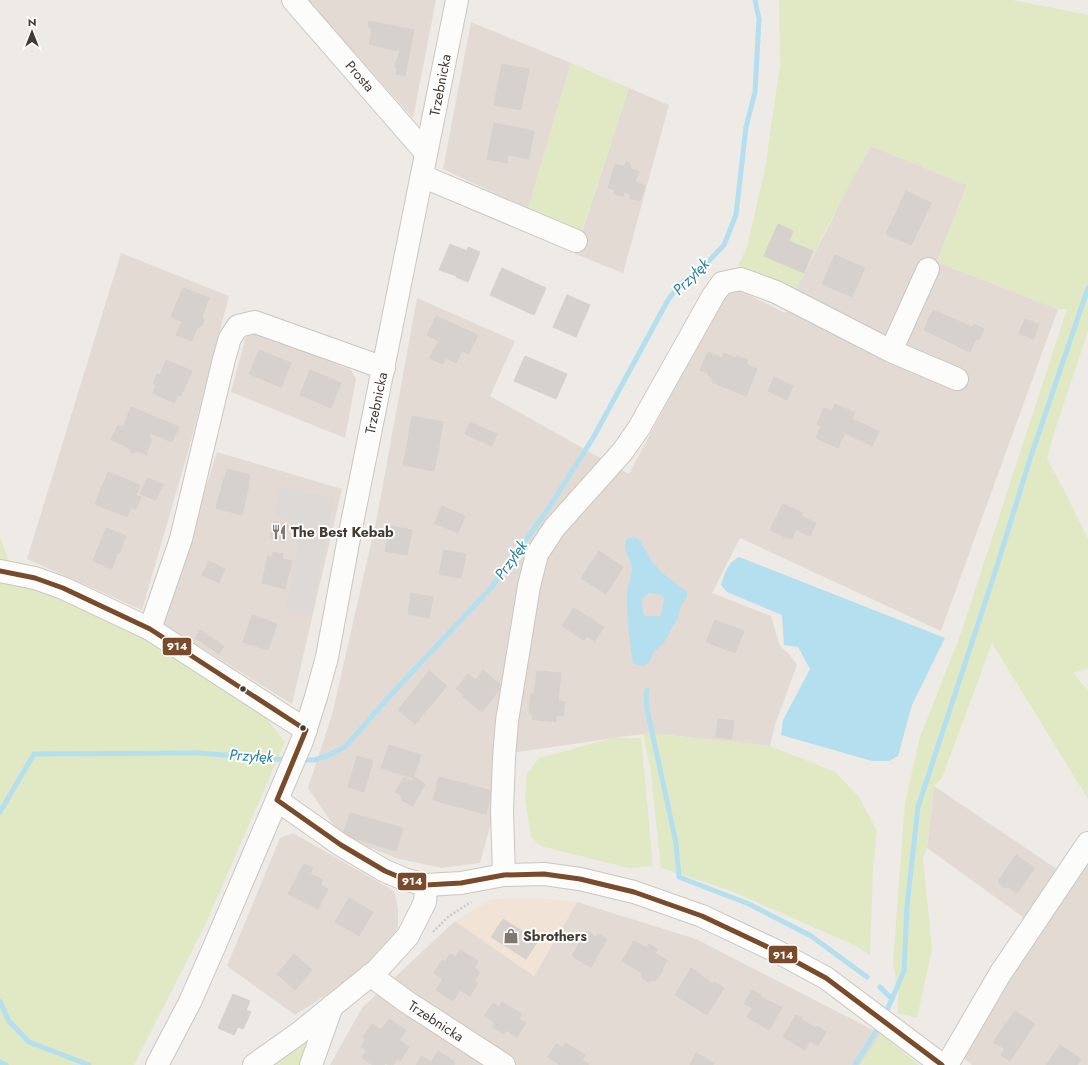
<svg xmlns="http://www.w3.org/2000/svg" width="1088" height="1065" font-family="Jost,sans-serif">
<style>
.residential{fill:#e3dbd3}
.commercial{fill:#f2e3d7}
.green{fill:#e0e9c4}
.parking{fill:#ddd9d6}
.water{fill:#b3dfef;fill-rule:evenodd}
.lines{fill:none;stroke-linecap:round;stroke-linejoin:round}
.stream{stroke:#b3dfef;stroke-width:5}
.building{fill:#d6d1cd;stroke:#d6d1cc}
.minor-casing{stroke:#cac6c2;stroke-width:24}
.path{stroke:#ccc9c6;stroke-width:2.5;stroke-dasharray:2 2;stroke-linecap:butt}
.minor{stroke:#fcfcfb;stroke-width:22}
.bus-1-casing{stroke:#fff;stroke-width:8}
.bus-1{stroke:#7a4b2a;stroke-width:5}
.bus-dot{fill:#433b32;stroke:#fff;stroke-width:1.5}
.labels{text-anchor:middle;dominant-baseline:central;stroke-width:4;stroke-linejoin:round;paint-order:stroke}
.street-label{font-size:14px;fill:#433b32;stroke:#fff}
.poi-label{font-size:14px;font-weight:bold;fill:#433b32;stroke:#fff;text-anchor:start}
.water-label{font-size:15px;font-style:italic;fill:#267fa3;stroke:#fff}
.line-badge{stroke:#fff;stroke-width:1.5}
.badge-label{font-size:11px;text-anchor:middle;font-weight:bold;fill:#fff}
</style>
<rect width="100%" height="100%" fill="#eeeae6"/>
<g class="residential">
<polygon points="307,0 436,0 413,118"/>
<polygon points="471,22 571,63 528,209 443,169"/>
<polygon points="629,88 669,105 623,273 575,254"/>
<polygon points="871,146 967,185 937,262 1058,309 941,631 740,538 712,593 771,616 780,646 790,655 797,665 775,725 770,746 649,733 518,752 496,751 493,816 480,863 441,868 396,858 341,836 308,788 332,715 377,517 417,298 515,341 490,396 629,474 723,297 737,289 785,313 795,291 831,222 848,185"/>
<polygon points="121,253 229,296 191,441 142,610 27,559"/>
<polygon points="253,331 351,370 356,379 345,438 231,392 246,336"/>
<polygon points="217,452 342,489 292,704 163,624"/>
<polygon points="934,786 1073,880 1088,859 1088,1065 972,1065 962,1057 961,1046 1041,930 927,848"/>
<polygon points="293,833 394,891 398,908 398,927 388,947 365,970 295,1015 227,966 280,838"/>
<polygon points="577,902 696,939 881,1034 860,1065 330,1065 362,1008 455,921 534,976"/>
</g>
<polygon class="commercial" points="536,898 577,902 534,976 455,921 492,899"/>
<g class="green">
<path d="M779,0H1012L1088,15V331L1056,427L1047,459L1064,490L1088,539V668L1073,673L1088,690V799L992,643L942,778L934,786L927,847L923,859L932,949L917,1018L898,1013V994L893,962L905,803L920,737L961,633L1067,309H1058L937,262L967,185L871,146C844,193 820,242 795,291L736,271L747,247L765,169L780,65Z"/>
<polygon points="571,63 629,88 581,234 528,209"/>
<polygon points="0,538 16,579 127,627 267,719 285,742 205,925 134,1065 0,1065"/>
<polygon points="649,733 770,746 835,772 859,797 877,831 873,867 870,955 854,945 729,890 661,868 650,765 643,734"/>
<polygon points="613,738 641,738 653,866 629,868 541,846 531,837 525,797 527,774 539,758"/>
<polygon points="881,1034 919,1065 860,1065"/>
<polygon points="305,1037 308,1054 302,1065 266,1065"/>
</g>
<polygon class="parking" points="280,488 334,498 312,615 285,610 302,522 275,516"/>
<g class="water">
<path d="M629,538H636L641,542L651,560L661,572L687,592V597L682,604L677,620L671,630L663,644L653,653L650,662L643,666L633,664C630,640 626,617 627,593C627,585 632,577 632,569C631,557 622,551 626,540ZM649,593L661,595L664,598L662,612L660,616H645L643,613L642,599Z"/>
<path d="M739,557L945,638L912,705L898,756L889,761H872L781,735L783,720L810,669L798,647L784,645L782,615L727,592L721,585C725,573 727,563 739,557Z"/>
</g>
<g class="lines">
<g class="stream">
<polyline points="647,690 646,695 647,709 676,843 679,877 749,904 811,936 867,977"/>
<polyline points="300,760 314,760 327,756 345,747 397,688 491,588 548,509 593,438 668,300 680,284 705,265 724,245 736,215 746,127 755,92 759,19 755,0"/>
<polyline points="0,812 34,754 198,753 288,760"/>
<polyline points="880,987 892,999"/>
<polyline points="0,1001 8,1020 29,1042 89,1065"/>
<polyline points="888,1008 904,971 907,906 918,807 997,566 1029,462 1088,288"/>
<polyline points="0,1062 6,1065"/>
<polyline points="855,1065 877,1030"/>
</g>
</g>
<g class="building">
<polygon points="369,21 414,30 405,76 396,74 397,68 395,68 397,58 398,58 400,50 397,50 397,51 369,44 372,28 368,27"/>
<polygon points="502,64 529,69 521,110 494,105"/>
<polygon points="494,123 534,131 529,159 508,155 507,163 487,159"/>
<polygon points="627,162 630,164 631,169 639,171 635,182 645,186 640,201 629,198 630,194 624,192 623,196 614,194 615,190 608,188 615,164 623,166"/>
<polygon points="906,191 931,203 911,245 886,234"/>
<polygon points="778,224 793,231 789,241 813,251 804,273 764,256"/>
<polygon points="450,244 467,251 468,247 480,252 468,282 456,277 457,276 439,270"/>
<polygon points="835,255 865,268 852,297 822,284"/>
<polygon points="502,268 546,288 534,315 490,295"/>
<polygon points="183,288 209,298 202,317 204,321 202,326 197,328 171,317"/>
<polygon points="567,295 590,305 576,337 553,327"/>
<polygon points="933,310 972,327 974,324 984,329 979,340 976,338 970,352 924,330"/>
<polygon points="436,316 478,335 469,354 462,351 456,363 446,358 443,364 429,358 439,341 427,335"/>
<polygon points="1025,319 1039,325 1033,339 1019,333"/>
<polygon points="182,322 197,328 192,341 176,335"/>
<polygon points="259,350 291,363 281,387 249,374"/>
<polygon points="708,352 722,358 724,353 735,358 737,356 748,360 746,364 757,369 746,396 712,382 713,379 708,376 709,373 700,370"/>
<polygon points="525,356 567,374 556,399 514,381"/>
<polygon points="166,360 192,371 181,396 178,394 174,403 153,393 156,385 153,384 157,374 160,375"/>
<polygon points="310,370 341,383 331,408 300,395"/>
<polygon points="774,377 793,386 787,400 768,391"/>
<polygon points="835,404 855,413 852,419 879,431 872,446 845,433 838,448 816,438 821,426 817,424 824,408 832,411"/>
<polygon points="131,407 179,427 172,442 150,433 149,438 152,439 146,455 137,451 134,453 130,451 129,448 111,440 118,425 123,427"/>
<polygon points="412,416 443,422 439,446 408,440"/>
<polygon points="470,422 497,434 492,446 465,434"/>
<polygon points="408,440 439,446 434,471 403,465"/>
<polygon points="227,469 250,475 248,484 249,485 242,515 216,508 224,478 225,478"/>
<polygon points="108,472 140,485 136,495 141,497 136,509 131,507 127,517 95,504"/>
<polygon points="147,478 163,484 156,500 140,494"/>
<polygon points="783,504 803,513 801,516 816,523 810,536 796,529 791,540 770,530"/>
<polygon points="442,506 465,516 458,533 434,523"/>
<polygon points="274,522 288,525 284,542 270,538"/>
<polygon points="390,526 412,530 407,555 385,551"/>
<polygon points="106,528 126,536 121,548 121,552 117,554 112,569 93,561"/>
<polygon points="444,550 466,554 461,578 439,574"/>
<polygon points="599,551 623,567 606,594 581,578"/>
<polygon points="273,552 283,554 282,559 272,557"/>
<polygon points="268,556 292,561 285,589 262,583"/>
<polygon points="209,561 225,569 219,583 202,575"/>
<polygon points="411,593 433,597 429,618 408,614"/>
<polygon points="574,608 596,622 584,640 562,626"/>
<polygon points="252,615 277,624 268,650 243,642"/>
<polygon points="715,620 744,631 735,653 706,642"/>
<polygon points="596,622 604,627 595,641 587,636"/>
<polygon points="200,630 224,646 219,654 195,638"/>
<polygon points="483,670 502,686 495,695 476,680"/>
<polygon points="429,671 447,686 415,724 398,710"/>
<polygon points="537,671 561,673 558,701 565,702 563,716 556,715 556,722 532,719 532,713 529,713 531,694 534,694"/>
<polygon points="468,674 476,680 464,695 456,689"/>
<polygon points="476,680 495,695 482,712 463,697"/>
<polygon points="718,719 734,721 732,739 716,737"/>
<polygon points="389,745 421,755 413,778 381,768"/>
<polygon points="357,756 373,761 364,792 348,787"/>
<polygon points="404,777 411,781 415,777 425,784 413,806 401,800 402,796 395,792"/>
<polygon points="439,777 492,791 486,814 433,800"/>
<polygon points="350,813 403,828 396,851 343,835"/>
<polygon points="1016,855 1035,868 1017,893 1008,887 1004,888 998,881"/>
<polygon points="304,864 313,868 310,874 323,880 320,885 328,889 318,909 288,894"/>
<polygon points="349,898 373,912 359,936 335,922"/>
<polygon points="503,919 538,941 526,959 491,937"/>
<polygon points="587,931 596,937 598,934 607,939 591,967 572,956 581,939 582,939"/>
<polygon points="634,941 647,948 649,944 657,949 655,953 667,960 662,969 663,971 655,981 653,980 648,982 642,978 642,973 622,961"/>
<polygon points="460,950 478,961 474,968 480,972 474,981 478,983 470,996 460,990 453,1001 436,990 443,979 434,973 442,960 445,962 450,954 456,957"/>
<polygon points="294,954 312,970 295,990 277,974"/>
<polygon points="691,968 700,974 700,975 706,979 707,978 708,979 707,980 713,984 714,982 724,988 707,1015 675,995"/>
<polygon points="752,990 761,995 760,997 782,1007 769,1030 747,1017 753,1008 744,1004"/>
<polygon points="233,994 250,1001 246,1010 251,1012 243,1029 238,1027 234,1035 218,1028"/>
<polygon points="502,1002 522,1014 519,1019 526,1023 517,1037 506,1030 504,1034 493,1027 495,1023 484,1016 493,1003 499,1007"/>
<polygon points="1015,1011 1035,1024 1010,1061 1001,1055 1005,1049 993,1042"/>
<polygon points="796,1015 802,1018 802,1020 816,1028 817,1026 826,1032 818,1046 810,1041 805,1050 783,1037"/>
<polygon points="389,1019 406,1030 399,1040 409,1047 400,1061 397,1059 393,1065 389,1065 385,1063 384,1065 373,1065 362,1058 367,1050 361,1047 366,1039 363,1037 372,1024 381,1030"/>
<polygon points="566,1043 585,1055 582,1060 589,1064 588,1065 558,1065 559,1064 548,1057 556,1044 562,1047"/>
<polygon points="1060,1045 1081,1059 1077,1065 1046,1065"/>
<polygon points="438,1051 455,1062 454,1065 416,1065 422,1056 431,1062"/>
<polygon points="696,1053 714,1063 713,1065 690,1065"/>
</g>
<g class="lines">
<g class="minor-casing">
<g id="minor">
<polyline points="293,0 426,153"/>
<polyline points="422,176 576,241"/>
<polyline points="891,351 928,269"/>
<polyline points="0,571 35,578 63,588 150,629 306,730"/>
<polyline points="150,629 181,539 224,359 230,338 238,326 255,322 384,368"/>
<polyline points="277,800 341,845 385,871 404,879 426,885 461,883 504,875 544,874 580,879 634,892 702,916 776,951 826,978 942,1065"/>
<polyline points="504,875 502,811 504,758 507,721 529,586 537,554 555,527 623,451 639,428 713,296 722,283 741,279 776,292 891,351 957,379"/>
<polyline points="370,975 407,1002 504,1065"/>
<polyline points="157,1065 190,1002 215,945 302,741 316,697 327,657 348,543 457,0"/>
<polyline points="254,1065 299,1033 377,970 408,936 425,902 426,885"/>
<polyline points="311,1065 332,1006"/>
<polyline points="947,1065 1000,974 1088,843"/>
</g>
</g>
<polyline class="path" points="433,932 448,917 471,902"/>
<use href="#minor" class="minor"/>
<g class="bus-1-casing">
<polyline id="bus-1" points="0,571 35,578 63,588 150,629 306,730 277,800 341,845 385,871 404,879 426,885 461,883 504,875 544,874 580,879 634,892 702,916 776,951 826,978 942,1065"/>
</g>
<use href="#bus-1" class="bus-1"/>
</g>
<defs>
<g id="restaurant-bare" transform="scale(1.2)"><path d="M-5-6h1v4h1v-4h1v4h1v-4h1v5L-1.5 .5V6h-2V.5L-5-1ZM5-6V6H3V1.5H1.5Q1.5-4 5-6Z" fill="#7f7871" stroke="#fff" stroke-width="2.5" paint-order="stroke"/></g>
<g id="shop-bare" transform="scale(1.2)"><path d="M-5-2.5h2.3a2.7 3.5 0 0 1 5.4 0H5L5.5 6h-11ZM-1.5-2.5h3a1.5 2.3 0 0 0-3 0Z" fill="#7f7871" stroke="#fff" stroke-width="2.5" paint-order="stroke"/></g>
</defs>
<g fill-rule="evenodd">
<use href="#restaurant-bare" x="279" y="532"/>
<use href="#shop-bare" x="511" y="936"/>
</g>
<g class="bus-dot">
<circle cx="243" cy="689" r="3.5"/>
<circle cx="303" cy="728" r="3.5"/>
</g>
<g class="labels">
<g class="street-label">
<text transform="translate(360 76) rotate(49)">Prosta</text>
<text transform="translate(440 85) rotate(-79)">Trzebnicka</text>
<text transform="translate(376 403) rotate(-78)">Trzebnicka</text>
<text transform="translate(436 1021) rotate(33)">Trzebnicka</text>
</g>
<g class="poi-label">
<text x="291" y="532">The Best Kebab</text>
<text x="523" y="936">Sbrothers</text>
</g>
<g class="water-label">
<text transform="translate(691 277) rotate(-45)">Przyłęk</text>
<text transform="translate(511 560) rotate(-54)">Przyłęk</text>
<text transform="translate(251 756) rotate(3)">Przyłęk</text>
</g>
</g>
<g class="line-badge">
<rect x="162" y="637" width="30" height="19" rx="4" fill="#7a4b2a"/>
<rect x="397" y="872" width="30" height="19" rx="4" fill="#7a4b2a"/>
<rect x="768" y="945" width="30" height="19" rx="4" fill="#7a4b2a"/>
</g>
<g class="badge-label">
<text x="177" y="650">914</text>
<text x="412" y="885">914</text>
<text x="783" y="959">914</text>
</g>
<g transform="translate(32 32)" stroke="#ffffff" stroke-width="3" paint-order="stroke">
<path d="M0-3L7 15L0 10L-7 15Z" fill="#433b32"/>
<text y="-6" font-size="11" font-weight="bold" text-anchor="middle" fill="#433b32">N</text>
</g>
</svg>
